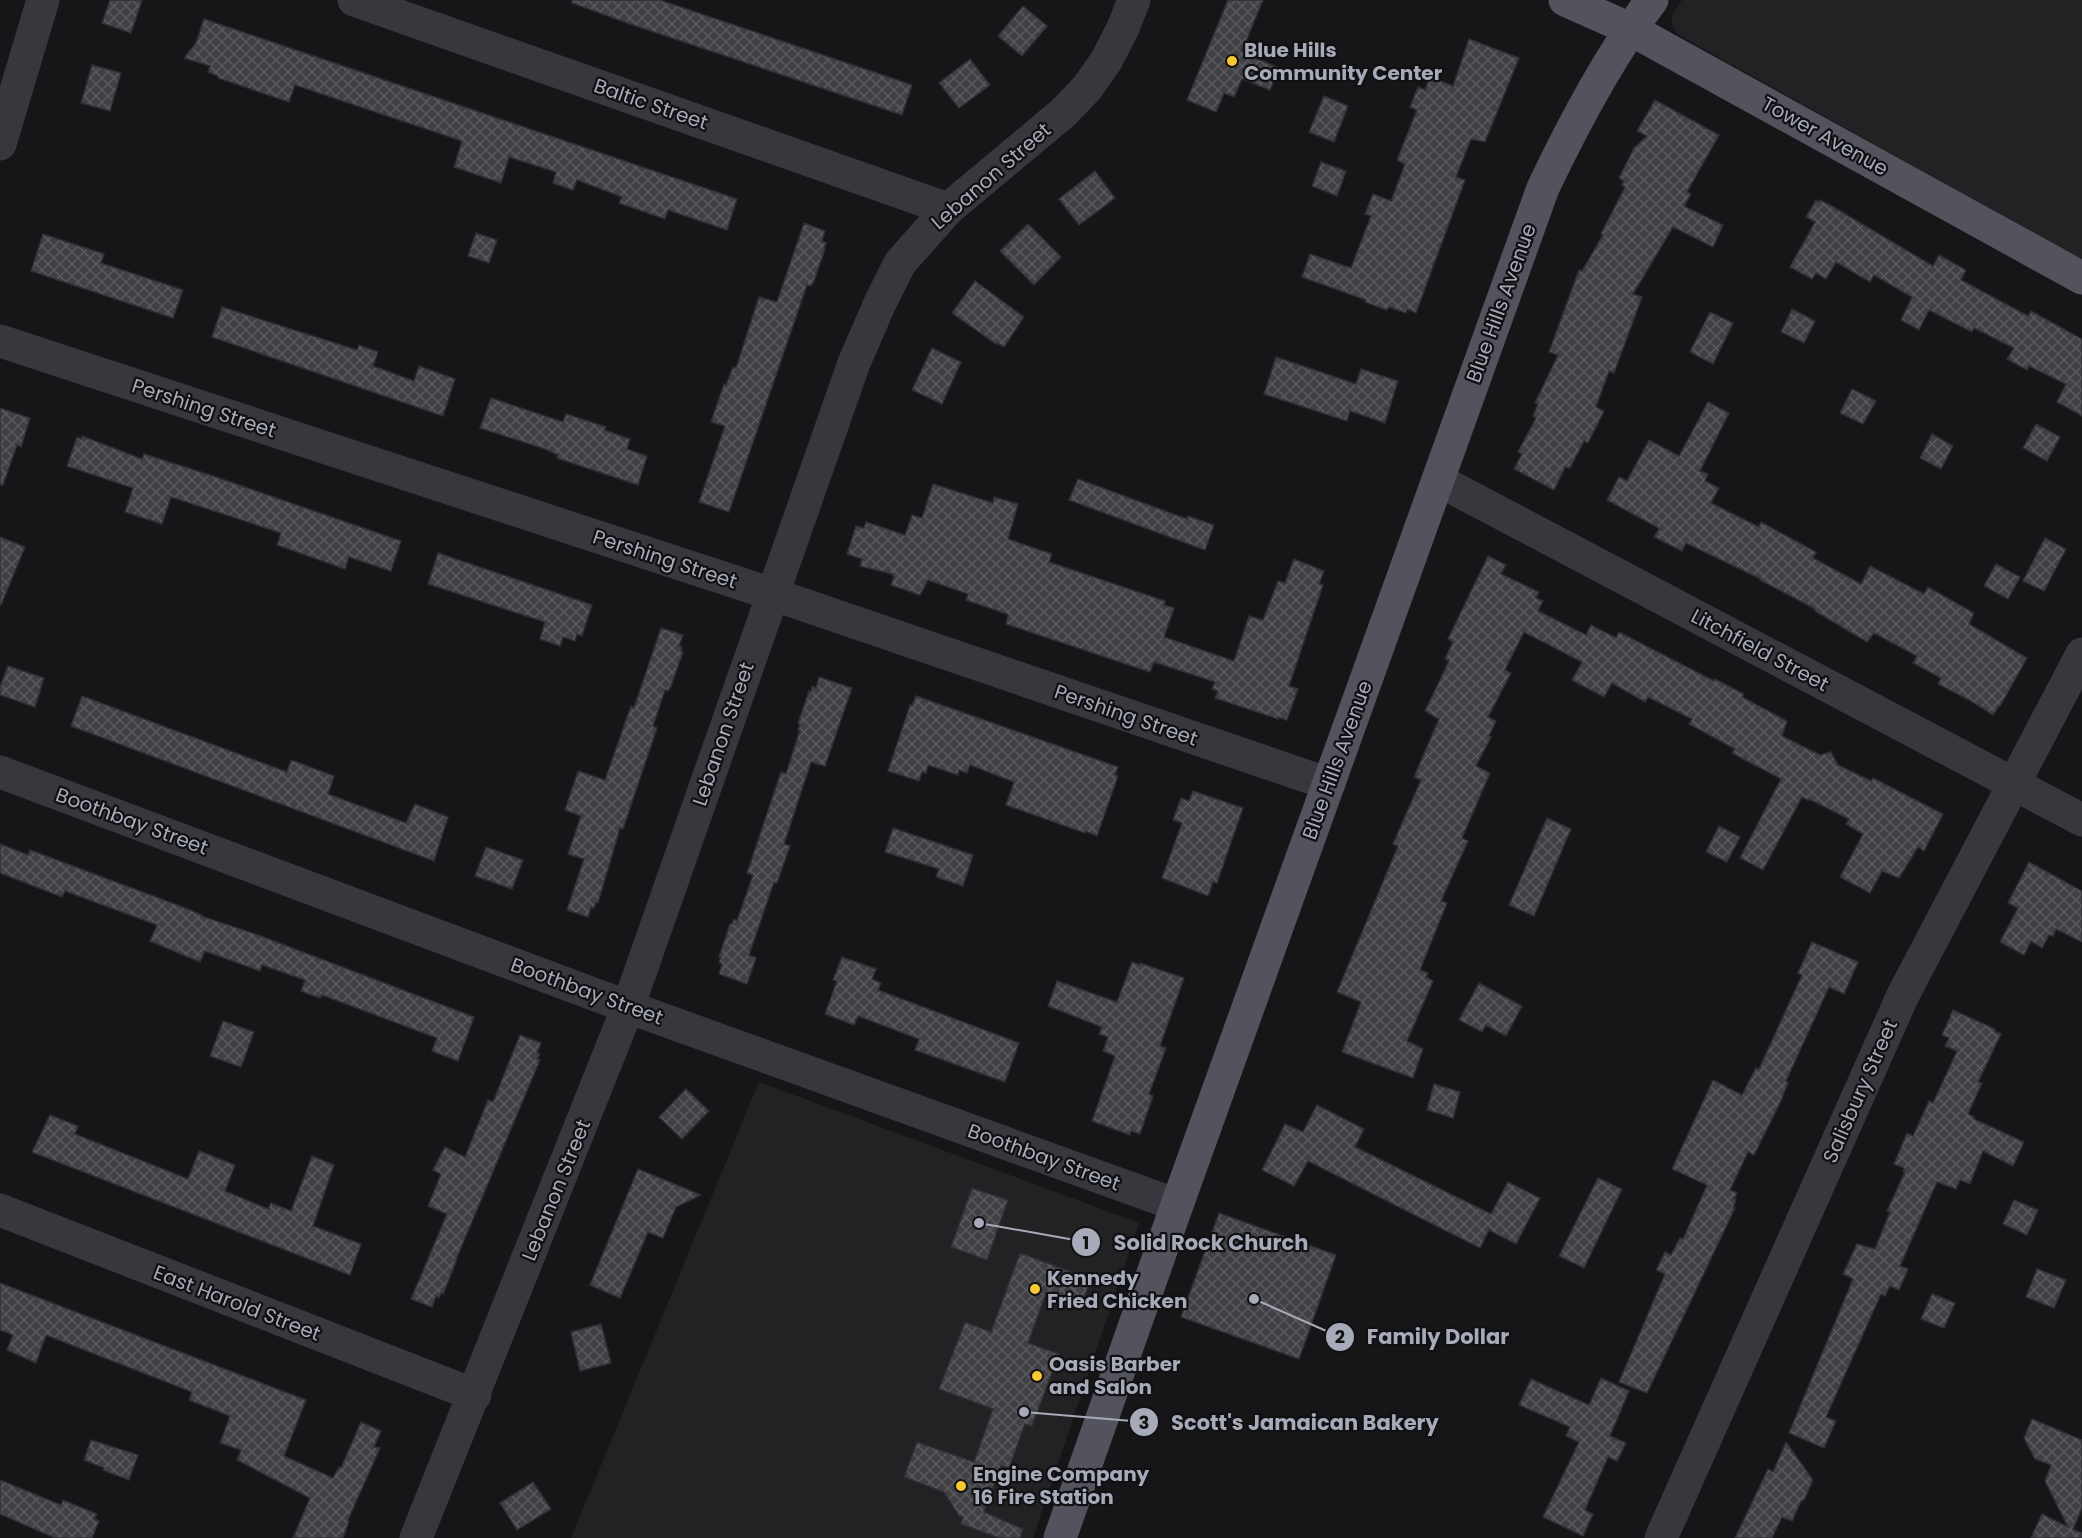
<svg xmlns="http://www.w3.org/2000/svg" width="2082" height="1538" font-family="Poppins,sans-serif">
<style>
.built{fill:#222225}
.building{fill:url(#building-cross-hatch);stroke:#303034;stroke-width:1.5}
.lines{fill:none;stroke-linecap:round;stroke-linejoin:round}
.minor{stroke:#37373d;stroke-width:33}
.major{stroke:#52535c;stroke-width:33}
.poi-dot{fill:#f4c931;stroke:#111113;stroke-width:2}
.labels{text-anchor:middle;dominant-baseline:central;stroke-width:4.5;stroke-linejoin:round;paint-order:stroke}
.poi-label{font-size:20px;font-weight:bold;fill:#a7aab8;stroke:#111113;text-anchor:start}
.street-label{font-size:20px;fill:#a7aab8;stroke:#111113}
.leader{fill:none;stroke:#a7aab8;stroke-width:2}
.callout-dot{fill:#a7aab8;stroke:#111113;stroke-width:2}
.mark-label{font-size:18px;text-anchor:middle;font-weight:bold;fill:#111}
.callout-label{font-size:21px;text-anchor:middle;font-weight:bold;fill:#a7aab8;stroke:#111113;stroke-width:4.5;stroke-linejoin:round;paint-order:stroke}
</style>
<defs>
<pattern id="building-cross-hatch" width="8" height="8" patternUnits="userSpaceOnUse" patternTransform="scale(1.5)"><rect width="8" height="8" fill="#404045"/><path d="M0 0l8 8M0 8l8-8" fill="none" stroke="#59595e"/></pattern>
</defs>
<rect width="100%" height="100%" fill="#161618"/>
<g class="built">
<polygon points="1682,0 2082,0 2082,260 1677,34 1671,22 1673,13"/>
<polygon points="759,1082 1139,1223 1033,1538 571,1538"/>
</g>
<g class="building">
<polygon points="110,0 142,0 131,33 102,23"/>
<polygon points="572,0 660,0 912,85 902,115 630,24 572,3"/>
<polygon points="1228,0 1263,0 1242,51 1244,53 1279,68 1270,90 1242,79 1234,97 1224,93 1216,112 1187,100"/>
<polygon points="1023,6 1047,26 1022,56 998,36"/>
<polygon points="204,19 737,199 727,230 668,210 665,219 619,203 622,197 577,180 573,190 553,183 556,172 509,157 501,183 454,167 462,141 295,85 289,102 218,78 218,76 208,72 210,66 184,58 196,43"/>
<polygon points="1469,39 1519,58 1485,142 1471,139 1456,177 1465,180 1416,313 1407,309 1406,313 1389,307 1387,310 1365,302 1366,300 1302,277 1310,254 1351,268 1371,216 1365,214 1373,194 1391,201 1405,164 1397,160 1417,110 1410,107 1418,87 1425,90 1430,77 1453,86"/>
<polygon points="970,59 990,85 959,108 939,83"/>
<polygon points="92,65 121,73 110,111 81,103"/>
<polygon points="1324,96 1348,106 1334,142 1309,132"/>
<polygon points="1655,100 1719,135 1687,192 1691,194 1684,206 1723,225 1713,247 1673,227 1633,294 1642,297 1614,373 1609,371 1596,407 1604,411 1588,443 1584,441 1570,468 1565,467 1554,490 1514,469 1522,454 1518,452 1536,418 1533,416 1538,404 1535,403 1558,355 1549,352 1579,270 1582,271 1603,235 1601,234 1625,187 1622,185 1624,181 1619,178 1634,148 1647,136 1637,131"/>
<polygon points="1321,162 1346,171 1337,196 1312,186"/>
<polygon points="1095,171 1115,198 1079,225 1059,199"/>
<polygon points="1816,200 1819,202 1820,200 1830,205 1933,266 1939,255 1966,270 1961,280 2028,316 2031,311 2082,339 2082,416 2057,402 2066,384 2029,366 2027,370 2007,359 2014,348 1974,328 1972,332 1929,310 1919,330 1901,320 1912,297 1874,275 1870,282 1836,262 1826,279 1816,273 1812,279 1790,267 1815,222 1806,217"/>
<polygon points="804,223 825,231 822,241 826,243 824,248 825,249 814,281 811,286 807,285 729,512 699,502 725,426 711,422 724,384 726,385 733,367 736,368 759,297 777,302"/>
<polygon points="1028,224 1061,257 1034,285 1000,251"/>
<polygon points="476,233 497,240 489,263 468,256"/>
<polygon points="43,234 104,254 101,263 183,290 173,318 31,271"/>
<polygon points="975,281 1024,317 1004,347 997,343 996,344 952,313"/>
<polygon points="222,307 357,350 359,345 378,352 373,366 414,381 419,366 455,379 443,416 212,337"/>
<polygon points="1792,309 1815,321 1804,343 1781,332"/>
<polygon points="1710,312 1733,323 1713,364 1690,352"/>
<polygon points="932,348 961,362 942,404 912,390"/>
<polygon points="1276,357 1356,384 1361,369 1398,381 1385,423 1350,411 1347,421 1264,394"/>
<polygon points="1852,389 1876,401 1863,424 1840,413"/>
<polygon points="491,398 563,422 566,414 606,427 604,430 630,439 627,449 647,456 638,485 557,458 558,455 545,449 480,428"/>
<polygon points="1708,402 1729,413 1700,471 1708,474 1705,481 1719,488 1711,503 1759,527 1761,522 1816,552 1813,558 1861,584 1870,566 1924,594 1928,587 1974,613 1969,624 2027,658 2000,706 1999,706 1993,715 1971,701 1938,684 1941,678 1913,663 1917,656 1874,633 1867,642 1815,611 1815,609 1806,604 1760,580 1761,579 1686,543 1682,551 1654,537 1659,529 1657,527 1607,500 1619,477 1627,481 1649,440 1679,456"/>
<polygon points="0,408 30,418 21,447 17,445 3,485 0,485"/>
<polygon points="2036,424 2060,437 2047,461 2023,448"/>
<polygon points="1932,434 1953,446 1941,469 1920,458"/>
<polygon points="82,436 142,459 144,454 213,476 401,541 391,571 349,557 345,569 277,545 281,533 171,497 162,524 125,512 133,488 67,466 77,437 81,439"/>
<polygon points="1078,479 1187,519 1188,516 1214,525 1205,550 1069,500"/>
<polygon points="933,484 993,503 994,497 1018,504 1008,539 1052,554 1049,562 1165,601 1164,605 1174,608 1164,637 1234,661 1249,616 1263,620 1278,581 1285,583 1294,559 1324,571 1319,584 1323,585 1289,686 1298,689 1287,720 1278,717 1278,719 1215,698 1218,691 1212,689 1215,682 1154,662 1150,672 1006,624 1008,616 1007,614 966,600 968,594 928,580 920,595 891,585 894,577 892,574 860,566 862,559 847,554 856,526 864,528 866,522 905,535 912,515 922,518"/>
<polygon points="0,537 25,547 1,605 0,605"/>
<polygon points="2045,538 2066,549 2044,591 2023,581"/>
<polygon points="438,553 592,605 582,636 577,634 575,641 563,637 560,646 540,639 545,622 428,584"/>
<polygon points="1488,556 1506,565 1501,574 1539,592 1536,598 1543,601 1538,611 1586,635 1591,625 1616,638 1619,632 1714,681 1715,679 1744,694 1742,697 1787,721 1782,736 1820,755 1831,752 1838,765 1871,781 1873,778 1943,814 1924,851 1918,847 1899,878 1882,871 1870,893 1840,877 1863,834 1846,824 1849,819 1809,799 1808,800 1802,797 1763,870 1740,858 1781,779 1732,753 1735,749 1689,724 1692,719 1648,697 1645,702 1612,683 1604,697 1579,684 1572,680 1582,662 1524,632 1505,670 1511,673 1488,717 1496,721 1489,736 1491,737 1476,766 1490,773 1462,838 1468,841 1441,901 1447,903 1420,970 1428,973 1426,977 1433,981 1407,1041 1423,1049 1413,1078 1342,1052 1361,1002 1337,992 1398,846 1393,844 1421,780 1414,777 1439,719 1425,711 1449,661 1445,659 1453,642 1448,639"/>
<polygon points="1996,564 2020,577 2008,599 1984,586"/>
<polygon points="661,628 683,635 679,646 682,647 681,651 683,652 671,686 668,691 665,690 653,726 657,728 623,829 620,828 598,903 596,902 594,908 591,907 588,917 567,910 584,859 568,854 581,816 565,810 578,771 605,780 631,706 634,708"/>
<polygon points="8,666 44,678 35,707 0,695 0,687"/>
<polygon points="819,677 852,688 825,766 811,762 784,844 790,846 777,883 774,882 749,955 756,958 747,984 719,974 722,964 719,962 721,957 719,957 730,924 732,924 734,919 737,921 753,875 747,873 781,772 786,774 800,730 798,730 800,724 798,723 809,691 811,692 812,686 816,688"/>
<polygon points="82,696 287,772 291,760 334,776 328,794 406,823 415,804 448,817 434,861 71,726"/>
<polygon points="916,696 1118,767 1115,775 1118,776 1097,836 1085,831 1085,833 1006,805 1014,782 970,765 967,773 959,770 958,775 928,765 926,773 922,772 919,781 888,771 910,705 912,706"/>
<polygon points="1193,791 1243,808 1217,883 1213,882 1208,896 1162,878 1182,823 1173,820 1181,798 1189,801"/>
<polygon points="1547,818 1571,829 1534,916 1509,905"/>
<polygon points="1719,826 1740,837 1727,862 1706,852"/>
<polygon points="893,828 973,855 963,886 936,877 939,869 885,852"/>
<polygon points="0,844 28,855 30,850 180,906 202,915 201,916 258,935 474,1017 458,1061 432,1051 437,1038 322,995 320,998 301,991 305,980 262,965 260,971 205,951 200,962 150,941 157,925 65,891 62,897 0,873"/>
<polygon points="486,847 523,860 512,889 475,876"/>
<polygon points="2029,862 2082,891 2082,942 2056,929 2053,936 2049,935 2042,948 2031,941 2024,955 2000,942 2018,908 2008,903"/>
<polygon points="1812,942 1858,962 1844,994 1829,987 1786,1081 1788,1083 1780,1103 1754,1155 1748,1152 1730,1190 1737,1193 1734,1199 1736,1200 1733,1208 1735,1208 1647,1393 1619,1382 1665,1274 1656,1270 1665,1252 1671,1255 1680,1238 1683,1239 1707,1185 1672,1169 1713,1080 1742,1095 1756,1068 1759,1069 1802,975 1798,973"/>
<polygon points="842,957 876,969 872,979 881,983 878,990 1019,1043 1005,1082 915,1050 919,1039 858,1016 854,1025 825,1014 837,981 833,980"/>
<polygon points="1132,962 1140,965 1140,963 1184,978 1160,1046 1166,1048 1149,1094 1153,1096 1140,1134 1131,1131 1130,1135 1092,1121 1115,1056 1103,1051 1108,1037 1099,1034 1102,1027 1048,1006 1057,981 1117,1002"/>
<polygon points="1479,983 1522,1006 1506,1036 1486,1025 1482,1032 1459,1020"/>
<polygon points="1953,1010 1995,1029 1994,1031 2001,1034 1978,1082 1982,1083 1968,1114 1974,1117 1974,1119 2024,1142 2013,1166 1983,1151 1970,1184 1960,1180 1956,1189 1937,1182 1900,1266 1908,1269 1899,1290 1890,1286 1885,1296 1881,1294 1826,1417 1836,1421 1824,1448 1789,1433 1853,1279 1843,1274 1857,1244 1875,1249 1890,1212 1887,1211 1905,1172 1903,1171 1904,1168 1894,1164 1907,1133 1913,1136 1929,1101 1933,1103 1957,1051 1945,1046 1949,1038 1942,1035"/>
<polygon points="223,1021 254,1032 241,1067 210,1056"/>
<polygon points="520,1035 541,1043 537,1053 540,1054 537,1059 540,1060 455,1262 456,1262 443,1294 441,1293 439,1298 436,1296 432,1307 411,1299 447,1214 428,1206 441,1174 433,1170 445,1147 465,1157 488,1100 493,1102"/>
<polygon points="1434,1084 1460,1092 1453,1118 1427,1110"/>
<polygon points="686,1089 709,1111 682,1139 659,1117"/>
<polygon points="1317,1105 1364,1129 1355,1147 1491,1214 1508,1182 1540,1198 1516,1244 1489,1230 1480,1248 1308,1161 1294,1186 1262,1170 1285,1124 1303,1132"/>
<polygon points="50,1115 78,1126 75,1134 188,1179 199,1151 235,1165 225,1191 268,1209 271,1203 291,1211 312,1156 334,1165 313,1226 361,1244 350,1275 32,1152"/>
<polygon points="638,1169 701,1195 676,1207 663,1238 648,1232 620,1298 590,1285"/>
<polygon points="1598,1178 1622,1189 1584,1268 1559,1256"/>
<polygon points="972,1188 1008,1200 987,1260 951,1247"/>
<polygon points="2014,1200 2038,1210 2027,1235 2003,1224"/>
<polygon points="1219,1213 1336,1255 1299,1359 1181,1317"/>
<polygon points="1020,1253 1091,1279 1081,1306 1046,1293 1028,1343 1059,1354 1032,1426 1025,1424 1009,1468 1001,1466 984,1512 1023,1529 1020,1538 999,1538 961,1524 963,1517 959,1516 944,1492 904,1477 917,1442 974,1462 993,1409 939,1389 965,1322 991,1332"/>
<polygon points="2037,1269 2066,1280 2054,1308 2026,1297"/>
<polygon points="0,1283 306,1400 284,1456 333,1478 339,1467 341,1468 361,1422 381,1431 374,1447 380,1448 348,1520 349,1521 343,1538 293,1538 310,1498 237,1460 241,1450 220,1443 230,1416 189,1400 192,1392 46,1335 36,1363 7,1350 13,1335 0,1330"/>
<polygon points="1932,1294 1955,1303 1944,1328 1921,1319"/>
<polygon points="601,1324 611,1363 580,1371 571,1332"/>
<polygon points="1601,1378 1629,1391 1610,1436 1626,1443 1617,1461 1608,1457 1585,1510 1593,1514 1583,1536 1543,1517 1579,1442 1566,1436 1570,1427 1519,1405 1531,1379 1589,1405"/>
<polygon points="2032,1419 2082,1440 2082,1508 2073,1529 2082,1533 2082,1538 2031,1538 2042,1514 2068,1527 2045,1481 2051,1465 2035,1459 2024,1438"/>
<polygon points="91,1440 138,1455 129,1480 103,1470 104,1468 84,1460"/>
<polygon points="1786,1442 1813,1480 1804,1500 1801,1501 1792,1521 1782,1517 1772,1538 1735,1538 1768,1469 1773,1472"/>
<polygon points="0,1480 61,1505 63,1500 97,1514 94,1519 99,1521 92,1538 55,1538 0,1514"/>
<polygon points="533,1482 551,1509 517,1530 500,1503"/>
</g>
<g class="lines">
<g class="minor">
<polyline points="354,0 948,209"/>
<polyline points="0,144 43,0"/>
<polyline points="0,341 772,594 1329,784"/>
<polyline points="1438,480 2082,820"/>
<polyline points="0,772 628,1007 1177,1205"/>
<polyline points="0,1210 475,1395"/>
<polyline points="416,1538 628,1007 854,363 880,303 900,263 948,209 1064,112 1087,88 1106,61 1123,28 1134,0"/>
<polyline points="1661,1538 1903,995 2082,654"/>
</g>
<g class="major">
<polyline points="1565,0 1630,29 2082,278"/>
<path d="M1060,1538L1177,1205L1543,188C1573,125 1609,56 1652,0"/>
</g>
</g>
<g class="poi-dot">
<circle cx="1232" cy="61" r="6"/>
<circle cx="1035" cy="1289" r="6"/>
<circle cx="1037" cy="1376" r="6"/>
<circle cx="961" cy="1486" r="6"/>
</g>
<g class="labels">
<g class="poi-label">
<text x="1244" y="50">Blue Hills<tspan x="1244" dy="23">Community Center</tspan></text>
<text x="1047" y="1278">Kennedy<tspan x="1047" dy="23">Fried Chicken</tspan></text>
<text x="1049" y="1364">Oasis Barber<tspan x="1049" dy="23">and Salon</tspan></text>
<text x="973" y="1474">Engine Company<tspan x="973" dy="23">16 Fire Station</tspan></text>
</g>
<g class="street-label">
<text transform="translate(651 104) rotate(19)">Baltic Street</text>
<text transform="translate(1825 136) rotate(29)">Tower Avenue</text>
<text transform="translate(991 176) rotate(-41)">Lebanon Street</text>
<text transform="translate(1501 303) rotate(-70)">Blue Hills Avenue</text>
<text transform="translate(204 408) rotate(18)">Pershing Street</text>
<text transform="translate(665 559) rotate(18)">Pershing Street</text>
<text transform="translate(1760 650) rotate(28)">Litchfield Street</text>
<text transform="translate(1126 715) rotate(19)">Pershing Street</text>
<text transform="translate(723 734) rotate(-71)">Lebanon Street</text>
<text transform="translate(1337 760) rotate(-70)">Blue Hills Avenue</text>
<text transform="translate(132 821) rotate(20)">Boothbay Street</text>
<text transform="translate(587 991) rotate(20)">Boothbay Street</text>
<text transform="translate(1860 1091) rotate(-66)">Salisbury Street</text>
<text transform="translate(1044 1157) rotate(20)">Boothbay Street</text>
<text transform="translate(556 1190) rotate(-68)">Lebanon Street</text>
<text transform="translate(237 1303) rotate(21)">East Harold Street</text>
</g>
</g>
<path class="leader" d="M979 1223L1086 1242M1254 1299L1340 1337M1024 1412L1144 1422"/>
<g class="callout-dot">
<circle cx="979" cy="1223" r="6"/>
<circle cx="1254" cy="1299" r="6"/>
<circle cx="1024" cy="1412" r="6"/>
<circle cx="1086" cy="1242" r="15"/>
<circle cx="1340" cy="1337" r="15"/>
<circle cx="1144" cy="1422" r="15"/>
</g>
<g class="mark-label">
<text x="1086" y="1249">1</text>
<text x="1340" y="1343">2</text>
<text x="1144" y="1429">3</text>
</g>
<g class="callout-label">
<text x="1211" y="1250">Solid Rock Church</text>
<text x="1438" y="1344">Family Dollar</text>
<text x="1305" y="1430">Scott's Jamaican Bakery</text>
</g>
</svg>
